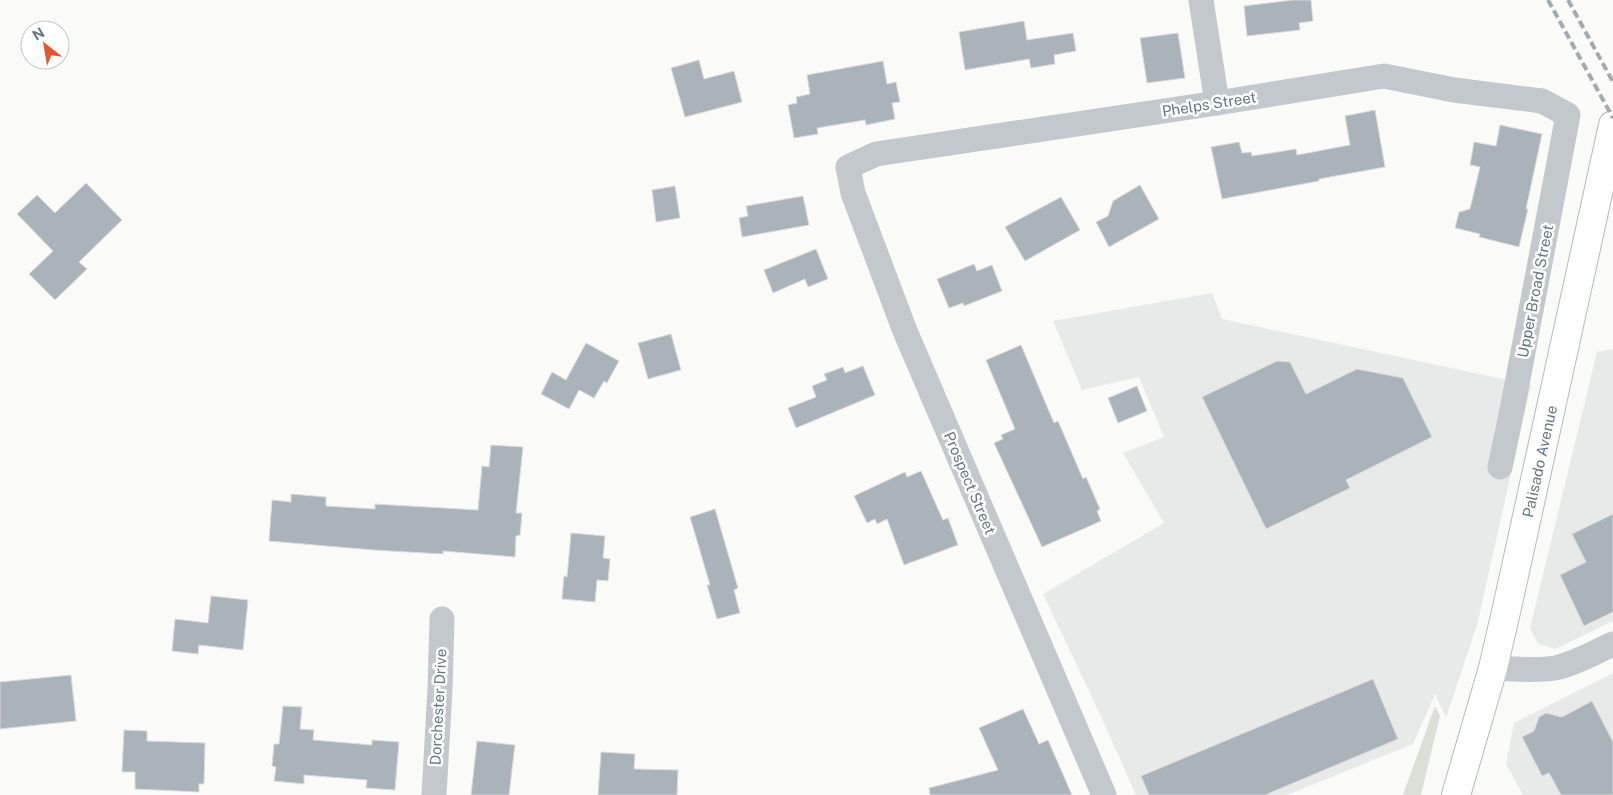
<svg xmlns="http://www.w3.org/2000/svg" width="1613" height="795" font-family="'Public Sans',sans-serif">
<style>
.built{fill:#e8e9e9}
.green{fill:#dadfd7}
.building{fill:#aab3b9;stroke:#dcdcda}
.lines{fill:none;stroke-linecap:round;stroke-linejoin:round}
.secondary-casing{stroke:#b3babf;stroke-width:30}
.minor{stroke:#c3c8cc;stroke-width:25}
.secondary{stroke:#fff;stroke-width:28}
.rail{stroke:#a2aab0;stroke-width:4;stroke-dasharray:8 4;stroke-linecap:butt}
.labels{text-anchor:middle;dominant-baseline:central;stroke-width:5;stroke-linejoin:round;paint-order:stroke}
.street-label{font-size:15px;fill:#657683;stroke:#fff}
</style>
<rect width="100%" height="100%" fill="#fafaf8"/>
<g class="built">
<polygon points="1212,293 1222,319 1531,385 1477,625 1446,718 1435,694 1413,744 1287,795 1136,795 1099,712 1043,594 1164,523 1123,453 1164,437 1139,377 1082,390 1053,321"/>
<polygon points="1613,349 1613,621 1556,649 1538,644 1530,628 1597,352"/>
<polygon points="1613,673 1613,795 1523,795 1506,764 1514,723"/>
</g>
<polygon class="green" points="1435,706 1440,716 1421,795 1403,795"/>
<g class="building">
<polygon points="1293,0 1311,0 1313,21 1299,23 1300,30 1247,36 1244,6"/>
<polygon points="1024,21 1027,40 1073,33 1076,51 1054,55 1055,64 1031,68 1029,59 965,70 959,32"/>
<polygon points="1178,33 1185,78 1147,83 1140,38"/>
<polygon points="699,60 704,79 734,71 742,102 685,117 671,68"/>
<polygon points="883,61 887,84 896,82 900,102 892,103 895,119 866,125 865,120 817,128 818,134 794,138 788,105 797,103 796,97 810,94 807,75"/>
<polygon points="1375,110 1385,167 1319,179 1319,181 1222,199 1211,147 1239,142 1242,153 1251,152 1252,156 1296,149 1297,155 1350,145 1345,116"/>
<polygon points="1500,125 1542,134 1526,209 1528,209 1519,247 1479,237 1480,234 1455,228 1459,212 1470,209 1480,167 1470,165 1474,142 1496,146"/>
<polygon points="86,183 122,220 79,262 87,269 55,300 29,274 53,251 17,214 37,195 55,213"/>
<polygon points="1140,185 1159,219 1109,247 1096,222 1108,216 1113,201"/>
<polygon points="675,186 680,218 656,222 652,190"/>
<polygon points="803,196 809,225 742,237 739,218 748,216 746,206"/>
<polygon points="1061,197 1080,230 1025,261 1005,227"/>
<polygon points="816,249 828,279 808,287 805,279 773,293 764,270"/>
<polygon points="974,264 977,271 992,265 1002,291 964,306 963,303 949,308 937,279"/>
<polygon points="671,334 681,370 648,379 638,343"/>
<polygon points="586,343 619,361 607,383 604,381 594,398 579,390 569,409 541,394 552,372 566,380"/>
<polygon points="1021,345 1054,423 1058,421 1083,479 1086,477 1100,509 1097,511 1101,521 1042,547 994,443 1003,439 1001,435 1015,429 986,360"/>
<polygon points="1277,361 1290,362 1306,394 1357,369 1403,378 1432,437 1346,480 1350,488 1266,529 1202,397"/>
<polygon points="863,366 875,395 796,428 788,408 816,397 812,386 827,380 824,374 843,367 845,373"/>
<polygon points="1137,386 1147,411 1118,423 1108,398"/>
<polygon points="491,445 523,447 516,513 522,513 520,535 516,536 515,557 443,551 443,554 373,550 269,541 272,500 291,502 291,494 326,497 326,506 375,509 375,504 478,510 482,466 489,467"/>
<polygon points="921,471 943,520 948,518 958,545 904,565 887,519 877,524 875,519 867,523 854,496 905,472 907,477"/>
<polygon points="715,509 738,588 734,590 740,613 717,619 707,585 710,585 690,517"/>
<polygon points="1613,514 1613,612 1584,626 1560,575 1586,562 1572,534"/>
<polygon points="571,533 605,536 603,558 610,559 608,581 597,580 595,602 562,599 564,576 567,577"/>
<polygon points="211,596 248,600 243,650 199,645 198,654 172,651 175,619 208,623"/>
<polygon points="71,675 76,721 0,729 0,682"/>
<polygon points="1373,679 1398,739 1265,795 1149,795 1141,776"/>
<polygon points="1592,701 1613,742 1613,795 1561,795 1549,773 1542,776 1522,737 1534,731 1539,717 1546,713 1562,717"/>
<polygon points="283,706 302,707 300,729 314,730 313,740 372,745 372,740 399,742 395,790 366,788 367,780 304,775 304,784 274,781 276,767 272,766 274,744 279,744"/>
<polygon points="1023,709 1039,744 1048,740 1072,795 930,795 929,788 998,770 979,728"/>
<polygon points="124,730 147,731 147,741 205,743 204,784 199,784 199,792 135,789 135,772 122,772"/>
<polygon points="477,741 515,745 509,795 471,795"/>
<polygon points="601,752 635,754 634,769 678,770 677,795 598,795"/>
</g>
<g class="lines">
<g class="secondary-casing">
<g id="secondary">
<path id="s1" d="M1456,795L1493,668L1508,603L1613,125"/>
</g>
</g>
<g class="minor">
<polyline points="1201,0 1217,103"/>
<path d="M1493,668C1513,669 1535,671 1555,668C1575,664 1595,652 1613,644"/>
<polyline points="434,795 440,689 442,619"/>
<polyline points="1104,795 905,331 853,193 848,167 876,154 1217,103 1384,76 1454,90 1542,101 1568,115 1513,405 1500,467"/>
</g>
<use href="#secondary" class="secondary"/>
<g class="rail">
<polyline points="1548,0 1613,118"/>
<polyline points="1568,0 1613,82"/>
</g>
</g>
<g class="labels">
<g class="street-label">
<text transform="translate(1209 104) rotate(-9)">Phelps Street</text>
<text transform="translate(1535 291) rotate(-79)">Upper Broad Street</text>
<text stroke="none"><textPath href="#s1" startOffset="344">Palisado Avenue</textPath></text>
<text transform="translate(970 483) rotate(67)">Prospect Street</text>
<text transform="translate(438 707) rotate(-87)">Dorchester Drive</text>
</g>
</g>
<g transform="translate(45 45) rotate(329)"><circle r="24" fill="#ffffff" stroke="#c1c8cd"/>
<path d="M0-4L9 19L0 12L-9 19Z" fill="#e4572e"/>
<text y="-8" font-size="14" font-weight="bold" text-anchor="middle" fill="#657683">N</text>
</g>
</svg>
